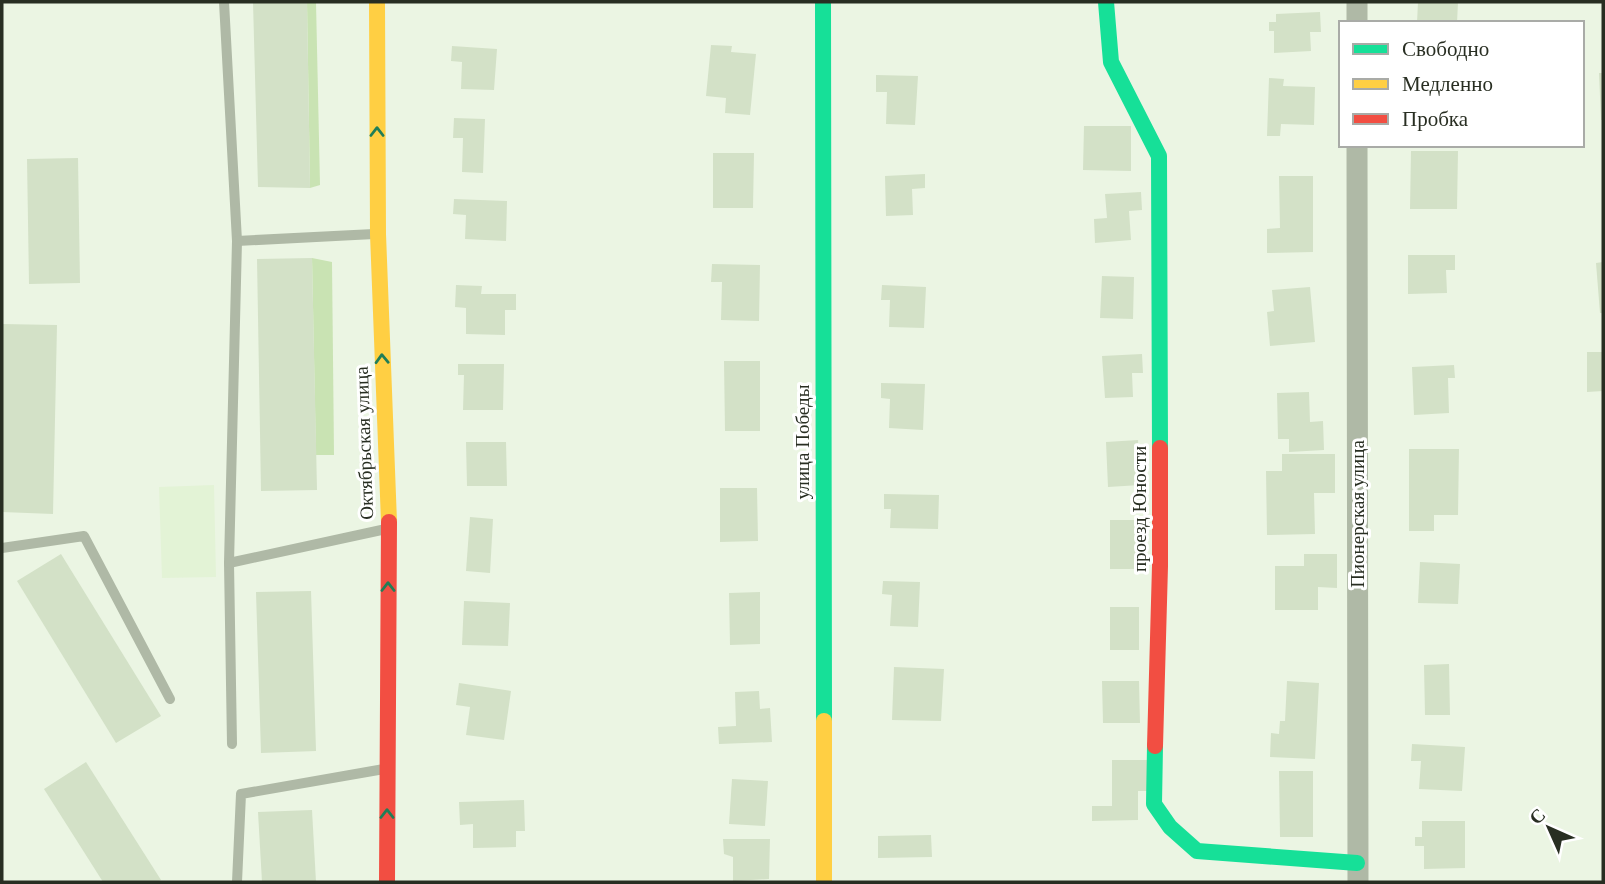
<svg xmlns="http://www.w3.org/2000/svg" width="1605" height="884" font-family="'Times New Roman',serif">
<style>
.built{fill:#e3f3d6}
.green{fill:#c9e3b3}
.building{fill:#d3e1c7}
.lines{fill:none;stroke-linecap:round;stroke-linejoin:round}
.lane{stroke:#afb9a6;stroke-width:10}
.street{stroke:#afb9a6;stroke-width:21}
.fast{stroke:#16e098;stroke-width:16}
.slow{stroke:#ffcf43;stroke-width:16}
.jam{stroke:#f24e42;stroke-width:16}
.oneway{stroke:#207e57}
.labels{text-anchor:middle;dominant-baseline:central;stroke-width:6;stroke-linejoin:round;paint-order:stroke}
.street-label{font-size:19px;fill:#282e22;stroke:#fff}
</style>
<rect width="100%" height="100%" fill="#ebf5e3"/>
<polygon class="built" points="214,485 216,577 162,578 159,487"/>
<g class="green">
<polygon points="307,2 316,2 320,185 310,188"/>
<polygon points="312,258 332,262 334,455 316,455"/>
</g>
<g class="building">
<polygon points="253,2 307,2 310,188 258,187"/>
<polygon points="1418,2 1458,2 1457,23 1417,23"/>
<polygon points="1320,12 1321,32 1310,32 1311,51 1274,53 1274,31 1269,31 1269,22 1276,22 1276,14"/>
<polygon points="711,45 732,46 731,52 756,54 750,115 725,113 726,98 706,96"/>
<polygon points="452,46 497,49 494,90 461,89 462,62 451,61"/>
<polygon points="1599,73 1603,73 1603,120 1601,120"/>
<polygon points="876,75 918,76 915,125 886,124 887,92 876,92"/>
<polygon points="1269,78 1284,79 1283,86 1315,87 1314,125 1281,124 1280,136 1267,136"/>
<polygon points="454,118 485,119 483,173 462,172 463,138 453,138"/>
<polygon points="1084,126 1131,126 1131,171 1083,170"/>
<polygon points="1411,151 1458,151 1457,209 1410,209"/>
<polygon points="713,153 754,153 753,208 713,208"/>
<polygon points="78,158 80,283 29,284 27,159"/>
<polygon points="925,174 925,188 912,189 913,215 886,216 885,176"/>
<polygon points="1279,176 1313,176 1313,252 1267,253 1267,229 1280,228"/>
<polygon points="1141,192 1142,210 1129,211 1131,240 1095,243 1094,219 1107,218 1105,194"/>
<polygon points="454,199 507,201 506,241 465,239 466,215 453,214"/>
<polygon points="1408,255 1455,255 1455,270 1446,270 1447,293 1408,294"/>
<polygon points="312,258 317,490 261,491 257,259"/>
<polygon points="1603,262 1603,313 1600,313 1596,263"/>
<polygon points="712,264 760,265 759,321 721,320 722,282 711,282"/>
<polygon points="1102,276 1134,277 1133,319 1100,318"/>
<polygon points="456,285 482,286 481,294 516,294 516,310 505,310 505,335 466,334 466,308 455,307"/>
<polygon points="882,285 926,287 924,328 889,327 890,300 881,300"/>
<polygon points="1310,287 1315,342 1270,346 1267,312 1274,311 1272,290"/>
<polygon points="2,324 57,325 53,514 2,512"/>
<polygon points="1587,352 1603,352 1603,391 1587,392"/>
<polygon points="1142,354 1143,373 1132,373 1133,397 1105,398 1102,356"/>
<polygon points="724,361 760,361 760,431 725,431"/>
<polygon points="458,364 504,364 503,410 463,410 464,375 458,375"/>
<polygon points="1454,365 1455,378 1448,378 1449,413 1414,415 1412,367"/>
<polygon points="881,383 925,384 923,430 889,428 890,399 881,398"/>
<polygon points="1309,392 1310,422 1323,421 1324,450 1289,452 1289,439 1278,439 1277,393"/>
<polygon points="1138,440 1140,485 1108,487 1106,442"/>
<polygon points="466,442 506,442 507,486 467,486"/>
<polygon points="1409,449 1459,449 1458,515 1434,515 1434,531 1409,531"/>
<polygon points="1282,454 1335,454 1335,493 1314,493 1315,534 1267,535 1266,471 1282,471"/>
<polygon points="720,488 757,488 758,541 720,542"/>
<polygon points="884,494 939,495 938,529 890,528 891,509 884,509"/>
<polygon points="470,517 493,519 490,573 466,571"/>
<rect x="1110" y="520" width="27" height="49"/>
<polygon points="61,554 161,716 116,743 17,581"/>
<polygon points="1304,554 1337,554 1337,588 1318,587 1318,610 1275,610 1275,566 1304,566"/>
<polygon points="1420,562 1460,564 1458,604 1418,603"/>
<polygon points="883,581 920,582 918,627 890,626 892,595 882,594"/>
<polygon points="311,591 316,751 261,753 256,592"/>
<polygon points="760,592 760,644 730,645 729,593"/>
<polygon points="464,601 510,603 508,646 462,645"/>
<rect x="1110" y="607" width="29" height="43"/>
<polygon points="1449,664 1450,715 1425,715 1424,665"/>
<polygon points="894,667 944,669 941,721 892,720"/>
<polygon points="1102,681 1139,681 1140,723 1103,723"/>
<polygon points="1287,681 1319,683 1315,759 1270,757 1271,733 1279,734 1280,721 1285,721"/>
<polygon points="459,683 511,691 504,740 466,735 470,707 456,705"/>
<polygon points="759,691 760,709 770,708 772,742 719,744 718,727 736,726 735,692"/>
<polygon points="1412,744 1465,747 1462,791 1419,789 1421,761 1411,761"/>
<polygon points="1112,760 1148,760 1148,791 1138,791 1138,820 1092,821 1092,806 1112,806"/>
<polygon points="86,762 161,880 157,882 103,882 44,789"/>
<polygon points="1279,771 1313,771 1313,837 1280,837"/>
<polygon points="732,779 768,781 765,826 729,824"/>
<polygon points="524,800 525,831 516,831 516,847 473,848 473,824 460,825 459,802"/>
<polygon points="312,810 316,882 262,882 258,812"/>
<polygon points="1422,821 1465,821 1465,868 1424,869 1424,846 1415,846 1415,837 1422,837"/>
<polygon points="931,835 932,857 878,858 878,836"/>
<polygon points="723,839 770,839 769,879 733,881 733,857 724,854"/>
</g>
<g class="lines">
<g class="lane">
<polyline points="224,2 237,241 229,563 232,744"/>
<polyline points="237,241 374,234"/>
<polyline points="2,548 84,536 170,699"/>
<polyline points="229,563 386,529"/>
<polyline points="237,882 241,794 384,769"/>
</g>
<g class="street">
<polyline points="1357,2 1357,23"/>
<polyline points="1357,145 1358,882"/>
</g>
<g class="fast">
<polyline points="823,2 824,721"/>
<polyline points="1106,2 1111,62 1159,156 1160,448"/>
<polyline points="1155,746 1154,804 1170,827 1197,851 1357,863"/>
</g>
<g class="slow">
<polyline points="377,2 378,234 389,522"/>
<polyline points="824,721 824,882"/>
</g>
<g class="jam">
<polyline points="1155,746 1160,566 1160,448"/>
<polyline points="387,882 389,522"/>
</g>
</g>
<defs><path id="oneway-chevron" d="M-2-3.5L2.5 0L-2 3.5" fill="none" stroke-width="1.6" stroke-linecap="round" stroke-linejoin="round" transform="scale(1.75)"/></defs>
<g class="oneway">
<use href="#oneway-chevron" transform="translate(377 132) rotate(-90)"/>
<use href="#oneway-chevron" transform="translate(382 359) rotate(-92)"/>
<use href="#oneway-chevron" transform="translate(388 587) rotate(-90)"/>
<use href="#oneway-chevron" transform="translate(387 814) rotate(-90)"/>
</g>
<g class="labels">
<g class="street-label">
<text transform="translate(802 442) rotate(-90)">улица Победы</text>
<text transform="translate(364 443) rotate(-92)">Октябрьская улица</text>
<text transform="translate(1139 509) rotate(-90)">проезд Юности</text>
<text transform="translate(1357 514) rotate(-90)">Пионерская улица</text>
</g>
</g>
<rect width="1605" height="884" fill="none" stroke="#282e22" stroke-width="7"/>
<rect x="1339" y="21" width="245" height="126" fill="#ffffff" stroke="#a9aba7" stroke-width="2"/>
<rect x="1353" y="44" width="35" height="10" fill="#16e098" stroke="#a9aba7" stroke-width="2"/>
<text x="1402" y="56" font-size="21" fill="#282e22">Свободно</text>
<rect x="1353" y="79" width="35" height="10" fill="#ffcf43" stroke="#a9aba7" stroke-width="2"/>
<text x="1402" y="91" font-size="21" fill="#282e22">Медленно</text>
<rect x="1353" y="114" width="35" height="10" fill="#f24e42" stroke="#a9aba7" stroke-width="2"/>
<text x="1402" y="126" font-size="21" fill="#282e22">Пробка</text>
<g transform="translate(1549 828) rotate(315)" stroke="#ffffff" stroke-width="5" paint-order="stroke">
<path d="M0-5L12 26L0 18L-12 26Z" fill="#282e22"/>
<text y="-10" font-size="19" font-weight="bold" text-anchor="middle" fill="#282e22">С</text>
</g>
</svg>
